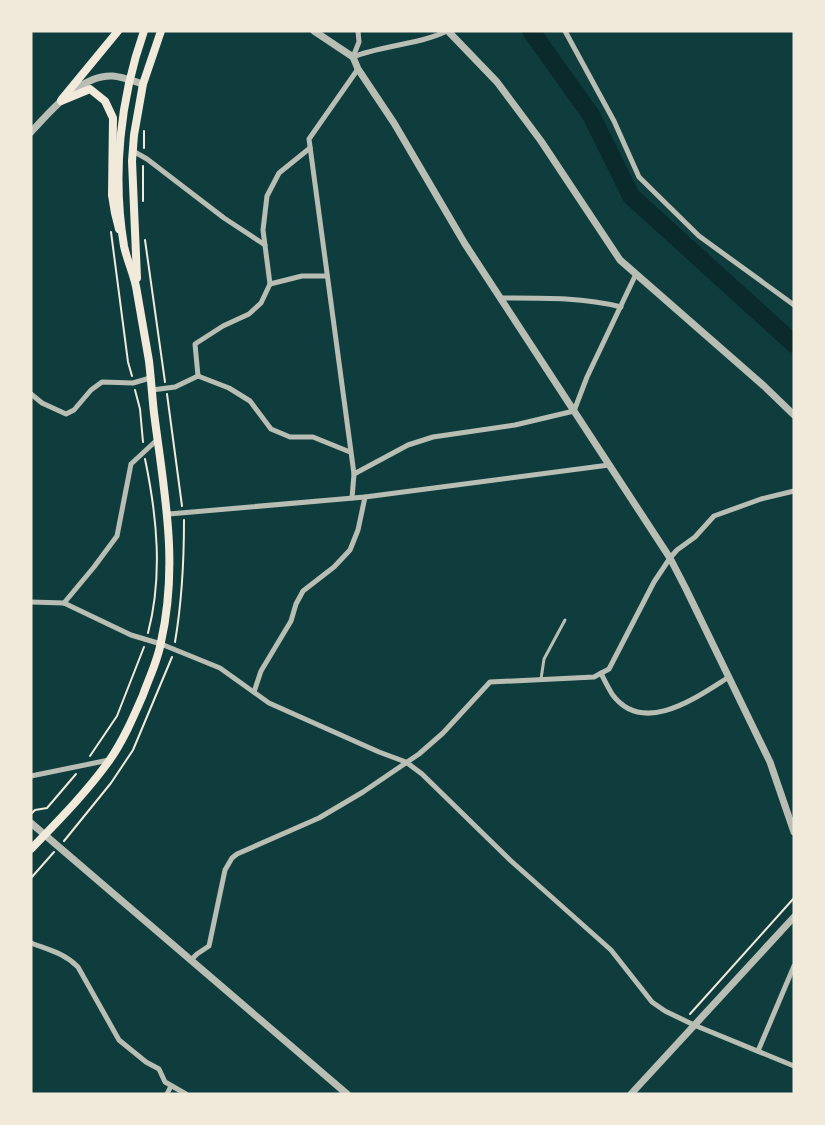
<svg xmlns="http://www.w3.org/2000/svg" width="825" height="1125" font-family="Lora,serif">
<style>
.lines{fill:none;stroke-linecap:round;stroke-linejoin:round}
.river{stroke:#0a2a2b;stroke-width:18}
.path{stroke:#f1e9da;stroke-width:2}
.service{stroke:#b8beb3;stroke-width:3}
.minor{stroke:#b8beb3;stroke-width:5}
.tertiary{stroke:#b8beb3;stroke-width:7}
.secondary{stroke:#f1e9da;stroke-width:8}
</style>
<rect width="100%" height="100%" fill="#0f3d3e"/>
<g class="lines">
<polyline class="river" points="531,31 591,115 631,196 794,344"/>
<g class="path">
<polyline points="144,148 144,131"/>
<polyline points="143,201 143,166"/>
<polyline points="111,232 128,362 132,376"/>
<polyline points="145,240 165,382"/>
<polyline points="135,390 140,409 143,442"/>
<polyline points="167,394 182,506"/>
<path d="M145,459C157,516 163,576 148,633"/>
<path d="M175,642C182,601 184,562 184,520"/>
<polyline points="90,756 117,716 144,647"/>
<polyline points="31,814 35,810 47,808 76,774"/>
<polyline points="64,841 111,783 133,750 172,657"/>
<polyline points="31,878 54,852"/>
<polyline points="690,1014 794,898"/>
</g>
<polyline class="service" points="541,679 544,659 565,620"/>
<g class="minor">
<polyline points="565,31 614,121 639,177 699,236 794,305"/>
<path d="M353,57C383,45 418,45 447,31"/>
<polyline points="353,57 359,42 358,31"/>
<polyline points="133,151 147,159 224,218 265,245"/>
<polyline points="270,284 302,276 327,276"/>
<path d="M500,298C540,298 582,297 621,307"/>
<polyline points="198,376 195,344 223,326 249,314 261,303 270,284 263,230 267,196 279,173 310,148"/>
<polyline points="152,390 175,387 198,376 229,388 250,401 271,429 290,437 313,437 350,452"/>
<polyline points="31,394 42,403 66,414 74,410 91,390 102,382 133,383 150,378"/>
<polyline points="354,474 408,445 433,437 515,425 574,411 587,377 636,274"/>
<polyline points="352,498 354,474 309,139 358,69"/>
<polyline points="169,514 365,497 609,465"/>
<polyline points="31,602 64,603 131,635 161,644 220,668 269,703 379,752 406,762 422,774 510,860 611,950 652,1002 665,1011 694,1025 794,1066"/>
<polyline points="64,603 94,567 117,536 131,464 158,439"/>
<path d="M601,673C604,680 608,687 612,694C643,737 697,697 729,677"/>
<polyline points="254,692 261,671 291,621 296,604 303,591 334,567 350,550 358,530 365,497"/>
<polyline points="31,776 109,760"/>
<path d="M31,943C49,950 64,953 78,967L119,1040L146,1062L159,1069L165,1082L186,1094"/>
<polyline points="192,959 197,954 209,946 225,870 232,858 237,854 319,818 363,792 419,754 443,733 490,682 594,677 609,669 654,582 670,558 677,550 695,537 714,516 761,499 794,491"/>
<polyline points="758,1051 794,966"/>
<polyline points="167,1094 171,1086"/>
</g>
<g class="tertiary">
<polyline points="314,31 353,57 358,69 394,123 465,244 670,558 686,589 770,762 794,832"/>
<polyline points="448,31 497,82 541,141 620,260 764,386 794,415"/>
<path d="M31,132C51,111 81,74 113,76C123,77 133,81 143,84"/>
<polyline points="31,823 347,1094"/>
<polyline points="631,1094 794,917"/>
</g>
<g class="secondary">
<polyline points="62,99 118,31"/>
<polyline points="61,101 90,89 105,101 113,118 112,195 115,213 119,229"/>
<polyline points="137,278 132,161 134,135 143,84 161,31"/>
<path d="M31,849C58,821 86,793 109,761C123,741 133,718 143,695C149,678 158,660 161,642C179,563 164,491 154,413C152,395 151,378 149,361C145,338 141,315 137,292C135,276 127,261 124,246C112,175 120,99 144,31"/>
</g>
</g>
<rect width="825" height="1125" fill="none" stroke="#f1e9da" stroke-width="65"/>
</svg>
